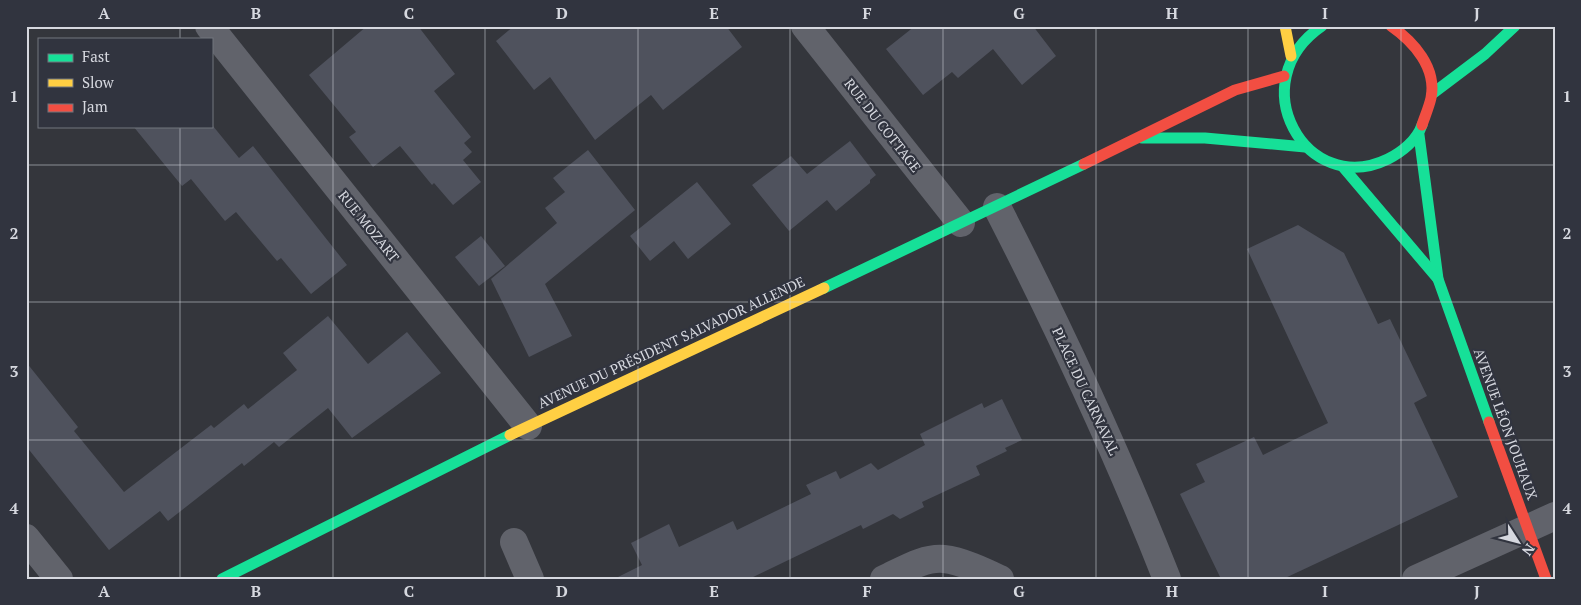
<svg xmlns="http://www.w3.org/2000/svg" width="1581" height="605" font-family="'PT Serif',serif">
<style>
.building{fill:#4f525d}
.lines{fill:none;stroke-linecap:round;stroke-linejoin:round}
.street{stroke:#61636b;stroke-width:28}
.fast{stroke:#16e098;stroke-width:11}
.slow{stroke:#ffcf43;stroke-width:11}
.jam{stroke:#f24e42;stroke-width:11}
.grid{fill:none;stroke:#d6d8df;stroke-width:1;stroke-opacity:0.55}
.labels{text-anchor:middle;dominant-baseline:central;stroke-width:4.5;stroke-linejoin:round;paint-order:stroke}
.street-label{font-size:14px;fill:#d6d8df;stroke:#31343f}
.neatline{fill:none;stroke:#d6d8df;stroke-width:2}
.grid-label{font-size:16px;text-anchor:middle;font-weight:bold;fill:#d6d8df}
</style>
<rect width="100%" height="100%" fill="#34363c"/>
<g class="building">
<polygon points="367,26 418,26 455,74 434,91 471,137 464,143 472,152 463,160 481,182 453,205 434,183 432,185 400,146 373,167 349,137 356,132 309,75"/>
<polygon points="514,26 726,26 742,47 663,110 651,95 595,140 550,77 534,90 496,41"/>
<polygon points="915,26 1033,26 1056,56 1022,85 993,49 958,78 952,72 923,95 886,49"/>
<polygon points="133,126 213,126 239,158 253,146 347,265 311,294 281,258 277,261 236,212 225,221 191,179 182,186"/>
<polygon points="850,141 876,175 870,180 870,183 836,211 827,200 789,231 752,185 791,156 807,174"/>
<polygon points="588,150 635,210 545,284 572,336 529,357 491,279 557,223 545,208 565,192 553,178"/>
<polygon points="697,182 731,224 688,259 674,241 650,261 630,236"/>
<polygon points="1298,225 1344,253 1378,324 1390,319 1427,396 1414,403 1458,497 1283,579 1221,579 1180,494 1205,482 1196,464 1254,437 1263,455 1328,423 1247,249"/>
<polygon points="481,236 505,266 479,286 455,257"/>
<polygon points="328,316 368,364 407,332 441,373 352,438 328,408 279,447 274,442 244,466 242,463 168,521 160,511 109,550 26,446 26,362 78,427 74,431 124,492 211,425 214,428 244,404 248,409 297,370 283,353"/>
<polygon points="1002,399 1022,440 1005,448 1007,451 976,466 980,475 922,502 924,507 900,519 893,514 863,529 861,525 749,579 614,579 642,565 631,543 669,524 679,547 733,521 737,530 811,494 806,485 836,471 840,479 871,463 878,470 925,445 920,434 982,403 984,408"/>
</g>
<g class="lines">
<g class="street">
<polyline points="209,26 528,426"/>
<polyline points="805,26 961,223"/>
<path d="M997,207C1059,328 1117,452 1167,579"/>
<polyline points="26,538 59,579"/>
<polyline points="514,542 530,579"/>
<path d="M884,579C902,571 923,557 944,559C962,561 983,571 1000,579"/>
<polyline points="1416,579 1555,516"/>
</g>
<g class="fast">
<path d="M1322,26C1240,82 1306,199 1388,159C1402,152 1417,140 1422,125"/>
<polyline points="1432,94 1485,54 1515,26"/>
<polyline points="1419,135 1438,279 1489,422"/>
<polyline points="1142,138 1205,138 1305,147"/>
<polyline points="1343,167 1438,279"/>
<polyline points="824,288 1084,164"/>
<polyline points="222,579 510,435"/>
</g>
<g class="slow">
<polyline points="1285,26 1291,56"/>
<polyline points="510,435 824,288"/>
</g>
<g class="jam">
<path d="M1391,26C1414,42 1437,68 1431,98C1429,107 1425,116 1422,125"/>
<polyline points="1084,164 1235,90 1284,76"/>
<polyline points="1489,422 1546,579"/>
</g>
</g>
<path class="grid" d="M180,26V39M333,26V579M485,26V579M638,26V579M790,26V579M943,26V579M1096,26V579M1248,26V579M1401,26V579M180,126V579M26,165H1555M26,302H1555M26,440H1555"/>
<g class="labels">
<g class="street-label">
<text transform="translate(883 125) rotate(52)">RUE DU COTTAGE</text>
<text transform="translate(369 226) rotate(51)">RUE MOZART</text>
<text transform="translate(671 342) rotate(-25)">AVENUE DU PRÉSIDENT SALVADOR ALLENDE</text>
<text transform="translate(1086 391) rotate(65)">PLACE DU CARNAVAL</text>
<text transform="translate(1506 424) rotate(70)">AVENUE LÉON JOUHAUX</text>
</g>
</g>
<rect width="1581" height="605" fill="none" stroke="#31343f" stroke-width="55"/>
<rect x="38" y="38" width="175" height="90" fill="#31343f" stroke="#73767f"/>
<rect x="48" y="54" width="25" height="8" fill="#16e098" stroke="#73767f"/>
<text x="82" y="62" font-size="15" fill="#d6d8df">Fast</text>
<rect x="48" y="79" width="25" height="8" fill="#ffcf43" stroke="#73767f"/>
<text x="82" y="88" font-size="15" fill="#d6d8df">Slow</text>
<rect x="48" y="104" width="25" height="8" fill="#f24e42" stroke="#73767f"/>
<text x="82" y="112" font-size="15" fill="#d6d8df">Jam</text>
<g transform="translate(1518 542) rotate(126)" stroke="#31343f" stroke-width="4" paint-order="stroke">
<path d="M0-4L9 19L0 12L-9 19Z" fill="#d6d8df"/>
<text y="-8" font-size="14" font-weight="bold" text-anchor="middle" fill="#d6d8df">N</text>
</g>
<rect x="28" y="28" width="1526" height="550" class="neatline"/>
<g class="grid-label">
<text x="104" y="19">A</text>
<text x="256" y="19">B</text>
<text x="409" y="19">C</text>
<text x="562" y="19">D</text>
<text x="714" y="19">E</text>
<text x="867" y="19">F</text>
<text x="1019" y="19">G</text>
<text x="1172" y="19">H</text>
<text x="1325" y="19">I</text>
<text x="1477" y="19">J</text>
<text x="14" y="102">1</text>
<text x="1567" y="102">1</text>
<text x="14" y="239">2</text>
<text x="1567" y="239">2</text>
<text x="14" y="377">3</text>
<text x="1567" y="377">3</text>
<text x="14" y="514">4</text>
<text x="1567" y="514">4</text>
<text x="104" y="597">A</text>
<text x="256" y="597">B</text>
<text x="409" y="597">C</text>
<text x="562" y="597">D</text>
<text x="714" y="597">E</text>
<text x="867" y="597">F</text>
<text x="1019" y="597">G</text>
<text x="1172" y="597">H</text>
<text x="1325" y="597">I</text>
<text x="1477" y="597">J</text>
</g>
</svg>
